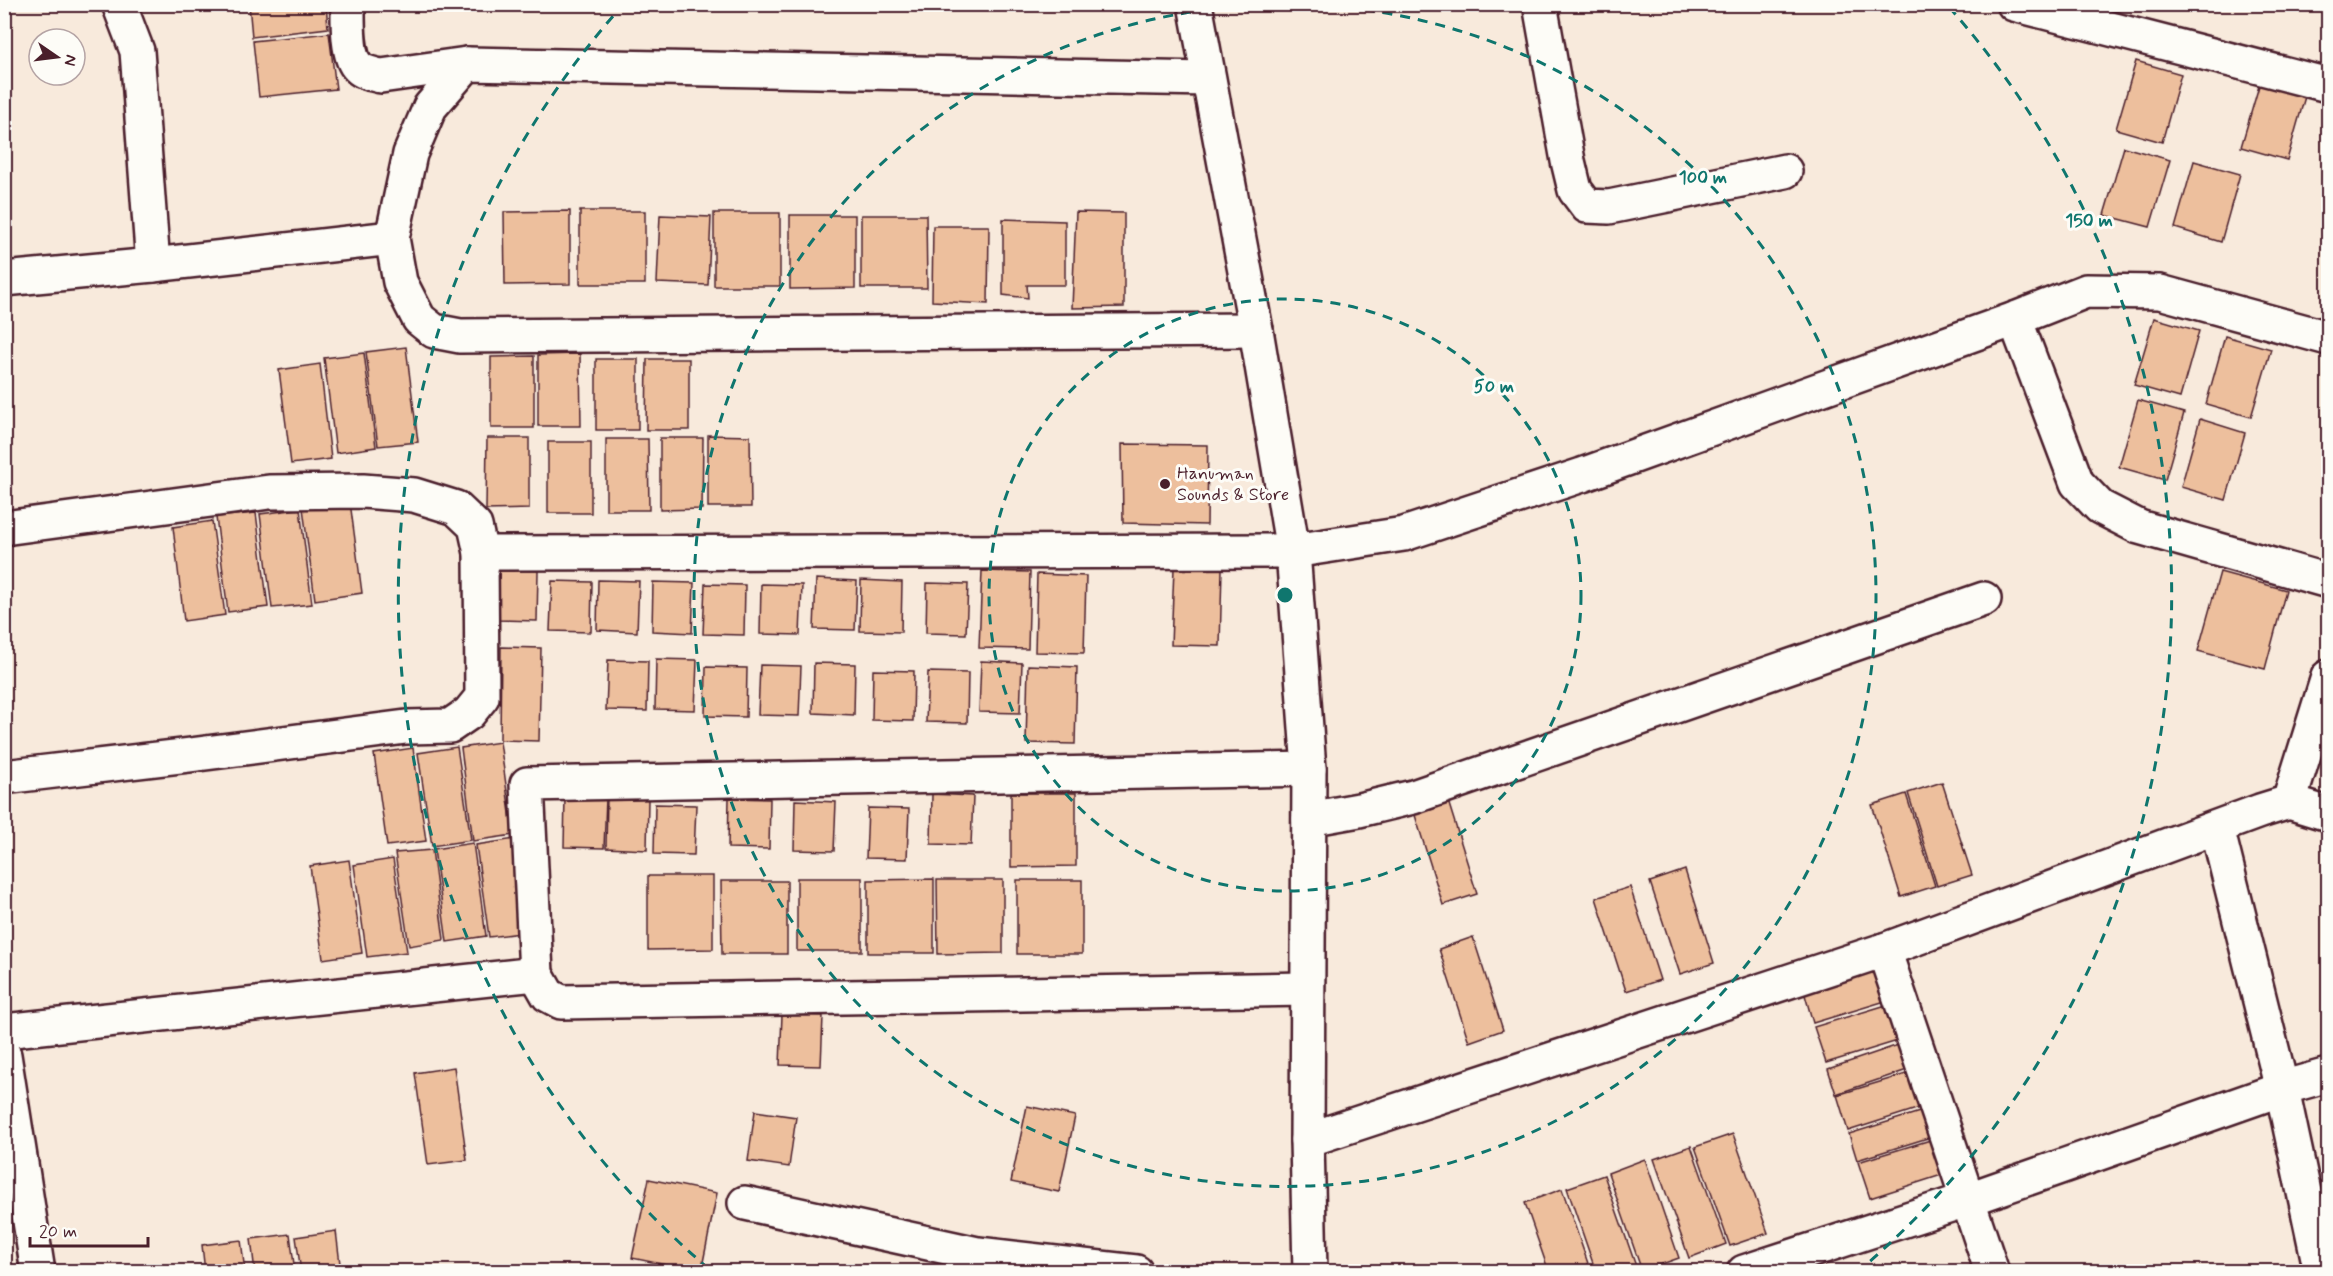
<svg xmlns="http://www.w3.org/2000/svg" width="2333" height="1276" font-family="Mynerve,sans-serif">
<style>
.building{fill:#edbf9d;stroke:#4a1f2b;stroke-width:1.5}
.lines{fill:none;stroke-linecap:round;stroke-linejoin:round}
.minor-casing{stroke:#4a1f2b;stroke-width:38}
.tertiary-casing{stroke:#4a1f2b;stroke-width:38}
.minor{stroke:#fdfcf7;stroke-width:33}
.tertiary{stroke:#fdfcf7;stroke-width:33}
.ring{fill:none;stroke:#0f766e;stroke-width:3;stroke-dasharray:10 8}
.poi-dot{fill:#4a1f2b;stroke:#fdfcf7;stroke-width:2}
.labels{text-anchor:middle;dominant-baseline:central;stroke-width:6;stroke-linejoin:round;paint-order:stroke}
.poi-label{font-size:18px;fill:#4a1f2b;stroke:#fdfcf7;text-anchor:start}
.centre{fill:#0f766e;stroke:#fdfcf7;stroke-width:3}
.ring-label{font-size:18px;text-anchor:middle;font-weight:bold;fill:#0f766e;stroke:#fdfcf7;stroke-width:6;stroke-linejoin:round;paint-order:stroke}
</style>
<rect width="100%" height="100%" fill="#f8eadc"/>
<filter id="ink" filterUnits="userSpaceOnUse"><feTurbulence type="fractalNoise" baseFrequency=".0167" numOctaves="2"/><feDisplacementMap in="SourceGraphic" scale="12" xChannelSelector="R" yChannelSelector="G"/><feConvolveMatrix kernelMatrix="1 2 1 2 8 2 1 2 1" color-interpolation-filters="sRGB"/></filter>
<g filter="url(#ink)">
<g class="building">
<polygon points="249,4 326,4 328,28 252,37"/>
<polygon points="329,33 336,89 259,97 253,41"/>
<polygon points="2136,61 2181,74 2162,142 2116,129"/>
<polygon points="2261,79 2306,93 2287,160 2241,147"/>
<polygon points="2124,147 2170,160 2150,227 2104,215"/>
<polygon points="2194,161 2240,174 2221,242 2175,228"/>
<polygon points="570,211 570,284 505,285 504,212"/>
<rect x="580" y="211" width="65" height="73"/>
<polygon points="1076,212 1124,213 1124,307 1072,308"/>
<rect x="714" y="213" width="66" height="73"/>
<polygon points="660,215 711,217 708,285 657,283"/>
<polygon points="790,215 855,215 855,288 790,289"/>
<polygon points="861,215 926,215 927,288 861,288"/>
<polygon points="1003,219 1065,221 1065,285 1027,285 1028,298 1003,295"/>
<polygon points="933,226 989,226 988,304 932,301"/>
<polygon points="2154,318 2199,331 2180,398 2134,385"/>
<polygon points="2225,336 2271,349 2251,417 2206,404"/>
<polygon points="406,347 418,442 378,446 366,352"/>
<polygon points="364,353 376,447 336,453 324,358"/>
<polygon points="580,354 581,426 538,426 538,355"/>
<polygon points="534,356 534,428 491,428 491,357"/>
<rect x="596" y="359" width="42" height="71"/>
<polygon points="647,359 689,359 689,430 646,430"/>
<polygon points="320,364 331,459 291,464 279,370"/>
<polygon points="2138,400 2184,413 2165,480 2119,467"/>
<polygon points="2200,419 2245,433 2226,500 2181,487"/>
<polygon points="708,435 750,436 751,507 708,507"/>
<polygon points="487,438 529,438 529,509 486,510"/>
<polygon points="660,438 703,438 702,509 660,510"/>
<polygon points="606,439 648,439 649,510 606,510"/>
<rect x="548" y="442" width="43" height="71"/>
<polygon points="1122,444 1208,445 1207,525 1123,523"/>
<polygon points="350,502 362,593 315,600 303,508"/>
<polygon points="300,509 312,604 272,608 260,514"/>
<polygon points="256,513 268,607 228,612 216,517"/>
<polygon points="212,521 225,615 184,621 173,527"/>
<polygon points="1174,568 1222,569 1220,646 1171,645"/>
<polygon points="498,570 538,571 537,621 496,620"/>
<polygon points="982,571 1030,572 1028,649 979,648"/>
<polygon points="2220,572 2286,590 2265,669 2198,651"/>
<polygon points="1037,574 1086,576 1084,653 1035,652"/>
<polygon points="816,579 857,581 855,630 814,629"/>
<polygon points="598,580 639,581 637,632 597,630"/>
<polygon points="861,580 902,582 901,632 860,631"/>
<polygon points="552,581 592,582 591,632 550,631"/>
<polygon points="653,582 694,583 692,633 652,631"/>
<polygon points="927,583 968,584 966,634 926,633"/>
<polygon points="705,584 745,585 744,635 703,634"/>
<polygon points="761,584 802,585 800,635 760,634"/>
<polygon points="501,647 541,648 539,741 500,740"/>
<polygon points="656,659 697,660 695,710 655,709"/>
<polygon points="608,660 648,661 647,711 606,710"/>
<polygon points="981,661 1022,663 1020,713 979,712"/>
<polygon points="814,663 855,664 854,715 813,713"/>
<polygon points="760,665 801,666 799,716 758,715"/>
<polygon points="1028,665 1077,667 1075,744 1026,743"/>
<polygon points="706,667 747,668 746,717 705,716"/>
<polygon points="873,670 914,671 913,721 872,720"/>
<polygon points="928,672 968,673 967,723 926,722"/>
<polygon points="500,742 513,835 473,841 461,748"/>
<polygon points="457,747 471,840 432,846 418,753"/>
<polygon points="413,748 426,841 387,846 374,754"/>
<polygon points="1942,782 1972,875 1937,886 1908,793"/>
<polygon points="1011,793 1076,793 1076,866 1011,867"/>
<polygon points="932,794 973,796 971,845 931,844"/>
<polygon points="1906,794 1935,886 1901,897 1872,805"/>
<polygon points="565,797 606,798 604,848 564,847"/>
<polygon points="607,798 648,799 647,850 606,848"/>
<polygon points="729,798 770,799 769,849 728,848"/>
<polygon points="795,800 836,802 834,851 794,850"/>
<polygon points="1448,801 1477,894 1443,905 1414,812"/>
<polygon points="655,804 696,805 694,855 654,854"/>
<polygon points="868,808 909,809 907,859 866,858"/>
<polygon points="515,839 528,932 489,937 476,845"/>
<polygon points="473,843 486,936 447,942 434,849"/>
<polygon points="432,850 444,940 409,946 395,853"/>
<polygon points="393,859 407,952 367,957 354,865"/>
<polygon points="349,860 362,953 323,959 310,866"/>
<polygon points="1685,870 1714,963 1680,974 1650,882"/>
<polygon points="648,876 713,876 713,949 648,950"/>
<rect x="797" y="878" width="65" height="73"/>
<polygon points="934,879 934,953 868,953 868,880"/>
<polygon points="937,880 1003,880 1003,953 938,954"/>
<rect x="1017" y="880" width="65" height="74"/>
<polygon points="721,881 787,881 787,954 722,954"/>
<polygon points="1630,887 1660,980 1626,991 1596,898"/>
<polygon points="1473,937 1503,1030 1469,1042 1439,949"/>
<polygon points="1881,963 1892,999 1813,1023 1803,988"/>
<polygon points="1893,1003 1904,1039 1826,1063 1814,1027"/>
<polygon points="782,1015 823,1016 821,1066 780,1065"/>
<polygon points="1904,1043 1913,1068 1836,1094 1828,1069"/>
<polygon points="454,1067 467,1160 428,1165 415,1073"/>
<polygon points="1916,1071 1926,1106 1848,1131 1837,1095"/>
<polygon points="1027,1106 1075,1116 1059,1192 1011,1182"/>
<polygon points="1926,1110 1934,1136 1857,1160 1849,1134"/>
<polygon points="755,1111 796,1117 789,1167 748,1161"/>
<polygon points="1733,1134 1768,1233 1730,1246 1695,1147"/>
<polygon points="1937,1138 1948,1173 1870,1198 1858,1162"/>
<polygon points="1691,1146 1726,1244 1689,1258 1654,1159"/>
<polygon points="1645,1159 1679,1258 1642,1271 1608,1173"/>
<polygon points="1604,1175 1638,1272 1596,1272 1567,1188"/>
<polygon points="649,1179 717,1193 701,1272 632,1258"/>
<polygon points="1562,1189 1591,1272 1549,1272 1525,1203"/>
<polygon points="336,1231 341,1272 301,1272 296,1237"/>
<polygon points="290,1234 295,1272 255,1272 251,1239"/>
<polygon points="241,1240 245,1272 205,1272 202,1245"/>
</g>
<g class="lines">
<g class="minor-casing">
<g id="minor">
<polyline points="119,4 137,51 153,265"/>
<path d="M348,4C348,19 347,57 358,67C364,73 372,74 381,76L467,64L1208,79"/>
<polyline points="1540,4 1568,161 1575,190 1587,206 1609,207 1785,171"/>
<polyline points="2014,4 2328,85"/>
<polyline points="467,64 430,107 410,154 392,238 400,282 419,319 434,331 460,336 1256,330"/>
<polyline points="4,279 153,265 392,238"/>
<polyline points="2015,319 2077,483 2100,507 2139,527 2328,581"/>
<polyline points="4,528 269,492 363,491 414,495 456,508 475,526 481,553 482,697 469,713 450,726 406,727 190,755 4,777"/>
<polyline points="481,553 1293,551 1404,534 1582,475 2015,319 2086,291 2160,292 2328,338"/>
<polyline points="2289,802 2328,814"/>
<polyline points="1309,819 1359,810 1413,797 1984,599"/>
<polyline points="2217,828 2282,1089 2321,1272"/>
<polyline points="1884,950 1992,1272"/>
<polyline points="1307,989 561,1002 548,995 536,974 527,784 1309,769"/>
<polyline points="4,1031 536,974"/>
<polyline points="4,1055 38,1272"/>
<polyline points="1307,1140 1884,950 2260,811 2289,802 2328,677"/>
<polyline points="745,1203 978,1254 1136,1272"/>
<polyline points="1744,1272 1969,1199 2296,1084 2328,1075"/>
</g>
</g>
<g class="tertiary-casing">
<polyline id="tertiary" points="1195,4 1256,330 1293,551 1309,769 1307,1140 1310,1272"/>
</g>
<use href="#minor" class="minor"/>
<use href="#tertiary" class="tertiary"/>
</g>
</g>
<g class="ring">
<circle cx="1285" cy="595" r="296"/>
<path d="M1311 5A591 591 0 1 1 1259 5"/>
<path d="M709 1269A887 887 0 0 1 621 7M1949 7A887 887 0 0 1 1861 1269"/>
</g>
<circle class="poi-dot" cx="1165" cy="484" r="6"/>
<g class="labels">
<g class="poi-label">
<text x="1177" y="474">Hanuman<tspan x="1177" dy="21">Sounds &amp; Store</tspan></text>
</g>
</g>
<circle cx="1285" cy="595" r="9" class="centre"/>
<g class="ring-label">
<text x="1703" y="183">100 m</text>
<text x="2089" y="226">150 m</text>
<text x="1494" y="392">50 m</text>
</g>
<rect width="2333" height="1276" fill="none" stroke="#fdfcf7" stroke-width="24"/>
<rect x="12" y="12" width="2309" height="1252" fill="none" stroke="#4a1f2b" stroke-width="2" filter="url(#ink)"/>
<g transform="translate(57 57) rotate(104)"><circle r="28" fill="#fdfcf7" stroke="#b5a4a5" stroke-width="1.5"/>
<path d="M0-4.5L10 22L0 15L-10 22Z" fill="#4a1f2b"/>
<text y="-9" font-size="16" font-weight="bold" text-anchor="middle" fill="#4a1f2b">N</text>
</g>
<path d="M30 1237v9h118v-9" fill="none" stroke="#4a1f2b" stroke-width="3"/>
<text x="39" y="1237" font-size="18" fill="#4a1f2b" stroke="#fdfcf7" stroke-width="4.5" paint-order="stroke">20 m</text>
</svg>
